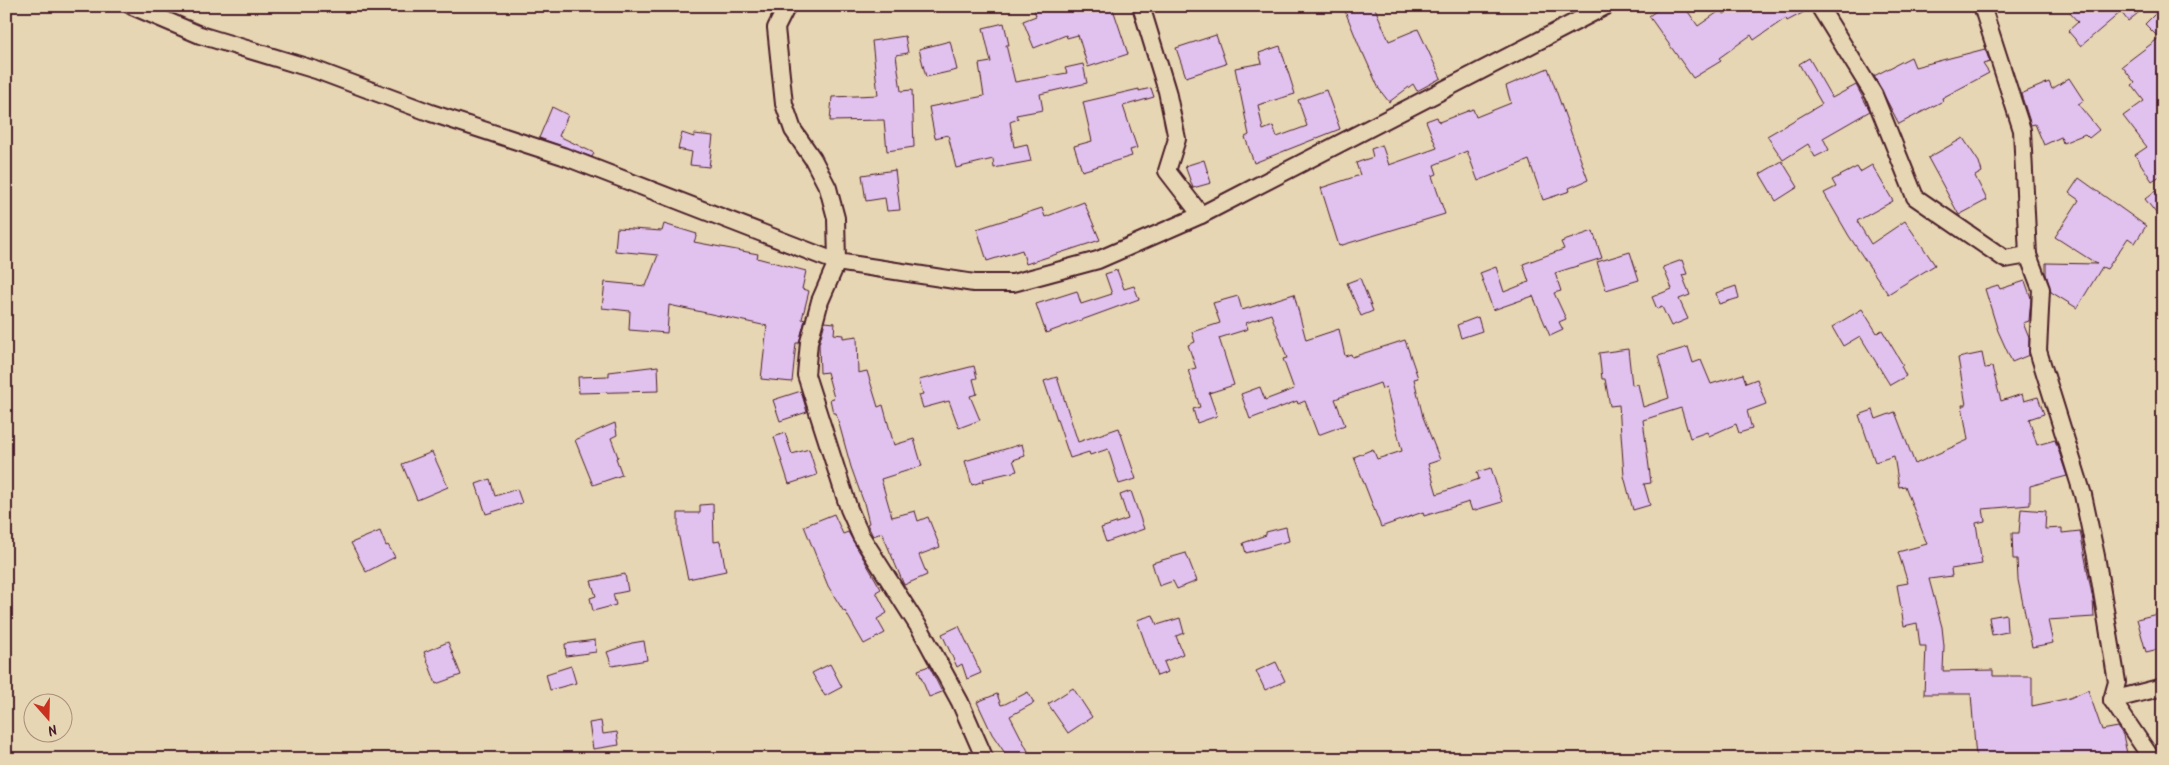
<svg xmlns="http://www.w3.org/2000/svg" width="2169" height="765" font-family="Kalam,sans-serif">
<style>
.building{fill:#e1c1ee;stroke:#4a1f2b}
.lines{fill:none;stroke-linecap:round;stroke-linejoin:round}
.street-casing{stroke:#4a1f2b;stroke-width:20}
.street{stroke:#e7d6b3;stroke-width:16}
</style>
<rect width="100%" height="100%" fill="#e7d6b3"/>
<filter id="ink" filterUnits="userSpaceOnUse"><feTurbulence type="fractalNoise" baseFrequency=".02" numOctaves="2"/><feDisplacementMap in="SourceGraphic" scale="10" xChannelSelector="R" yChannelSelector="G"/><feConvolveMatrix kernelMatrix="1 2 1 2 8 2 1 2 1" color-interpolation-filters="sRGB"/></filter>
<g filter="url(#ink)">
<g class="building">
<polygon points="1033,6 1112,6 1128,54 1088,67 1078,35 1067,38 1066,35 1034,48 1023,21 1036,16"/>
<polygon points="1343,6 1374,6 1389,41 1418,29 1441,78 1417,91 1413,84 1389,102 1379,89 1363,53 1362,53"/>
<polygon points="1663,6 1684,6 1698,26 1721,10 1724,14 1736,6 1809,6 1810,9 1787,21 1786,18 1754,40 1751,35 1719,58 1721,61 1693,78 1649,16"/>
<polygon points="2078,6 2147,6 2128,21 2121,12 2081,46 2068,31 2078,22 2070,13"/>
<polygon points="2157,12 2163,18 2163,174 2152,181 2135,155 2147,147 2123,116 2144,101 2132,85 2135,83 2122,66 2159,38 2145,24"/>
<polygon points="1004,23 1009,45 1006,45 1015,82 1067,73 1065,68 1083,64 1087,83 1040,94 1043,110 1016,115 1018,119 1010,122 1014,147 1027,144 1031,161 994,168 993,159 956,168 948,135 935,138 929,107 984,96 979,64 991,62 983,28"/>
<polygon points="1216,35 1226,64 1186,77 1176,48"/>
<polygon points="905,36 908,53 896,55 901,91 912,90 914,147 887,151 884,120 830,121 832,97 878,95 872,41"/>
<polygon points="950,41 957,70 926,77 919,49"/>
<polygon points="1280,46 1295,94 1258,105 1263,130 1273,126 1277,137 1307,126 1298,100 1326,90 1340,129 1254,163 1245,137 1249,135 1235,68 1262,63 1259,53"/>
<polygon points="1985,49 1990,62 1983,64 1989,73 1942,98 1943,101 1899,124 1874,76 1911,57 1915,67"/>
<polygon points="1809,58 1832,98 1856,85 1870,111 1823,138 1829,150 1815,157 1808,144 1783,160 1767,136 1822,104 1799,64"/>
<polygon points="1548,68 1588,180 1569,188 1570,191 1543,200 1529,160 1478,181 1467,151 1434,165 1437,174 1432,176 1445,214 1339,246 1321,188 1360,175 1356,163 1373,157 1371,149 1382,145 1389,165 1437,148 1426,121 1437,117 1439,122 1473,109 1476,117 1511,103 1506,86"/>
<polygon points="2069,78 2084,101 2078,104 2099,130 2089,138 2085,134 2063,143 2061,137 2044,145 2035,124 2031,125 2021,94 2049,82 2052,89"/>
<polygon points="1151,88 1154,97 1123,106 1137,148 1130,150 1132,156 1082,171 1074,146 1092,141 1083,102 1139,89 1139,91"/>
<polygon points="552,107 568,115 559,136 594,153 592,157 539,138"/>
<polygon points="682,133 694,137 694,134 713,136 709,167 690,165 692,152 678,149"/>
<polygon points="1963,138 1979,162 1982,172 1975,176 1987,200 1959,215 1928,158"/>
<polygon points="1204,160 1211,183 1193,188 1185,166"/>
<polygon points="1782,161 1798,187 1776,201 1760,174"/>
<polygon points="1872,165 1893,201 1857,221 1871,244 1905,221 1935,265 1888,294 1849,236 1824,193 1836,187 1832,180 1857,167 1860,172"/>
<polygon points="895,170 900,210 887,211 885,198 866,201 862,175"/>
<polygon points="2079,178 2146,226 2135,243 2128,238 2107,269 2102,267 2077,308 2051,292 2046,274 2046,263 2097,264 2055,237 2079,200 2069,193"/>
<polygon points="2155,191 2163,201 2163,222 2145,199"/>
<polygon points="1084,202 1100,240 1026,264 1022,250 987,261 977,229 1042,208 1045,217"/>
<polygon points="664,224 697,234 694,242 758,254 757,258 806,271 802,289 809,291 802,319 805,320 799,343 796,343 792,382 761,379 767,326 669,305 667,333 629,330 630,311 602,308 605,282 646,286 658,255 615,251 617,228 662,231"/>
<polygon points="1593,231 1602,258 1555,273 1561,291 1554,293 1566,319 1559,322 1563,330 1550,336 1533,296 1493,310 1480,273 1496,267 1504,292 1529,282 1523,264 1564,249 1561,242"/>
<polygon points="1630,252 1639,280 1606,290 1597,262"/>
<polygon points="1682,260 1687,274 1682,275 1690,295 1679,299 1688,319 1671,326 1662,307 1657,309 1652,297 1672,289 1663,267"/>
<polygon points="1117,270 1124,289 1134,286 1139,299 1046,333 1036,304 1077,291 1081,304 1112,294 1105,274"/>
<polygon points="1360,278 1373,311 1361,316 1347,283"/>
<polygon points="2025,281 2031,298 2029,321 2023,323 2029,338 2029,355 2012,362 1998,331 1985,289 1998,285 2000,289"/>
<polygon points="1736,286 1739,298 1719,304 1716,293"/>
<polygon points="1294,294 1306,340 1339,329 1345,356 1351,354 1352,357 1405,340 1418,378 1414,379 1423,417 1440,460 1428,464 1437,494 1479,479 1477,472 1491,468 1502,502 1472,511 1469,502 1424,516 1423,512 1381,527 1354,457 1373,449 1377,459 1402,451 1386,387 1382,389 1380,383 1335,399 1345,425 1318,435 1305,401 1298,404 1297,401 1250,419 1241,394 1260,387 1265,400 1294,389 1283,359 1287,358 1271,314 1246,323 1248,329 1219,338 1234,385 1209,393 1217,416 1197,423 1193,409 1200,407 1188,370 1196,368 1188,345 1195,342 1192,332 1220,323 1213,303 1238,296 1242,310"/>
<polygon points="1862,309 1877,333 1882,330 1903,365 1901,366 1906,376 1890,385 1860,336 1843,346 1832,327"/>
<polygon points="1478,317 1482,331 1461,338 1457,325"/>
<polygon points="825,322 835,323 834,334 843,335 843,338 857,336 858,373 867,371 878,407 883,405 894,445 914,439 922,466 881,479 892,517 915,511 918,521 928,517 940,547 919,555 927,575 904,585 882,533 873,536 867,524 869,523 864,503 851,467 836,413 833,413 830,399 834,398 827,372 820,373 819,344"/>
<polygon points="1688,347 1693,363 1701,360 1711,384 1743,374 1746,383 1757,379 1766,404 1747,411 1752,429 1739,433 1736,424 1709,436 1707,432 1690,438 1681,408 1643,420 1651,483 1644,484 1650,505 1633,510 1624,476 1619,405 1610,406 1605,379 1602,379 1599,353 1628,349 1632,385 1638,384 1643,407 1669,398 1658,356"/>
<polygon points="1982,353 1985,368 1992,367 2001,401 2022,394 2024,401 2038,397 2044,414 2029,419 2037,445 2055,440 2067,476 2030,486 2030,505 1983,509 1985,521 1976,523 1982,564 1951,569 1952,576 1929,579 1942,627 1944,646 1943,671 1993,670 1993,676 2032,676 2032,706 2070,698 2088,690 2102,730 2118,727 2123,735 2128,758 1976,759 1971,694 1924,694 1926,646 1920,646 1917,623 1904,626 1897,585 1908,583 1898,552 1927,544 1905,486 1899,487 1894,456 1875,462 1859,415 1873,410 1876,419 1895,412 1915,464 1968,440 1962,405 1966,405 1958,358"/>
<polygon points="658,366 659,391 579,393 578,377 609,376 609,372"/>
<polygon points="974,366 977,378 973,379 977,394 970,396 980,420 959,428 949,401 923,408 919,395 923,394 919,380"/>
<polygon points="1057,377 1078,442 1119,428 1136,479 1119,484 1108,449 1090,455 1089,452 1070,458 1044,381"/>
<polygon points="801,391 807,412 780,421 773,400"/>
<polygon points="615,423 617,435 611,438 618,457 616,458 622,475 593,485 575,440"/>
<polygon points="785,433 792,454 809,449 817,475 789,484 774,437"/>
<polygon points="1022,444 1025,456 1013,460 1017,471 983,479 984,481 972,485 965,461"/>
<polygon points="432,452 448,487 417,500 402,464"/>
<polygon points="490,479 495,496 517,489 522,503 486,514 476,484"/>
<polygon points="1131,491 1144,529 1106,542 1101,528 1128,519 1120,495"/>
<polygon points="713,504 714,542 720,541 726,571 688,579 678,533 678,513 700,513 700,505"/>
<polygon points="2021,509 2046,511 2045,529 2062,528 2062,533 2080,531 2093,600 2094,617 2048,620 2053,643 2032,647 2018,580 2017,559 2013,559 2012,533 2019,533"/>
<polygon points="834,514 843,534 848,532 881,589 876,592 887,613 877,619 885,633 864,644 845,611 844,612 828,586 804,526"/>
<polygon points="1286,527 1289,541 1246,553 1243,543 1266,535 1266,532"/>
<polygon points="380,531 386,546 388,545 395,557 366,572 351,543"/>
<polygon points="1186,553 1197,581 1177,589 1173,581 1159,586 1152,563"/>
<polygon points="625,574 628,591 613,594 616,605 593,611 590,598 596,596 591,581"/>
<polygon points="2161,613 2163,648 2146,652 2137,619"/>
<polygon points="2006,614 2007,632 1992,635 1989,617"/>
<polygon points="1153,615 1157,625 1180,618 1184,633 1176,636 1183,654 1164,662 1168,672 1157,676 1137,620"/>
<polygon points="959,626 981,673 967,679 962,664 957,667 942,634"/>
<polygon points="595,640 596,652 566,656 565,644"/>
<polygon points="644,641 647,660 612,666 607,652 632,643"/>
<polygon points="448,642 461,675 436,684 424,652"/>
<polygon points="1276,662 1285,681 1265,690 1256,671"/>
<polygon points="830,664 842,687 825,696 812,673"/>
<polygon points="571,666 576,683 550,690 546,674"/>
<polygon points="929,666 942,692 929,697 918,670"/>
<polygon points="1073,688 1092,717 1068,733 1048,704"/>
<polygon points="1028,692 1034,703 1010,716 1032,759 1009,759 992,734 977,702 997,694 1001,705 1005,704"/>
<polygon points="601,721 603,734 617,732 619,745 593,749 589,723"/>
</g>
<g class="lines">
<g class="street-casing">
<g id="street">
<polyline points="132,6 200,35 316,70 431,113 563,156 837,262 820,301 809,342 806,375 849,509 861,536 922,632 960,702 985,759"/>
<polyline points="787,6 776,28 784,104 793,130 813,159 828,188 836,218 837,262 974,283 1013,283 1098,260 1201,215 1606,6"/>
<polyline points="1141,6 1167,91 1177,139 1167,171 1201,215"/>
<polyline points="1819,6 1874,95 1915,197 2005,259 2028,255 2041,289 2038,351 2083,495 2096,556 2117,682 2112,700 2163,687"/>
<polyline points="1982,6 2022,130 2028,255"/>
<polyline points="2112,700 2152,759"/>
</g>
</g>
<use href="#street" class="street"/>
</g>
</g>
<rect width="2169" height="765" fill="none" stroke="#e7d6b3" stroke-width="25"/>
<rect x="12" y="12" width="2144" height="740" fill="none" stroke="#4a1f2b" stroke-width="2" filter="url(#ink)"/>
<g transform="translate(48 718) rotate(160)"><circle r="24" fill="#e7d6b3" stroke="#a88d7d"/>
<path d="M0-4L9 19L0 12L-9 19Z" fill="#c8321e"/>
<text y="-8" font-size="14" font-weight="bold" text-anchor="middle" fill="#4a1f2b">N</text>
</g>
</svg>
